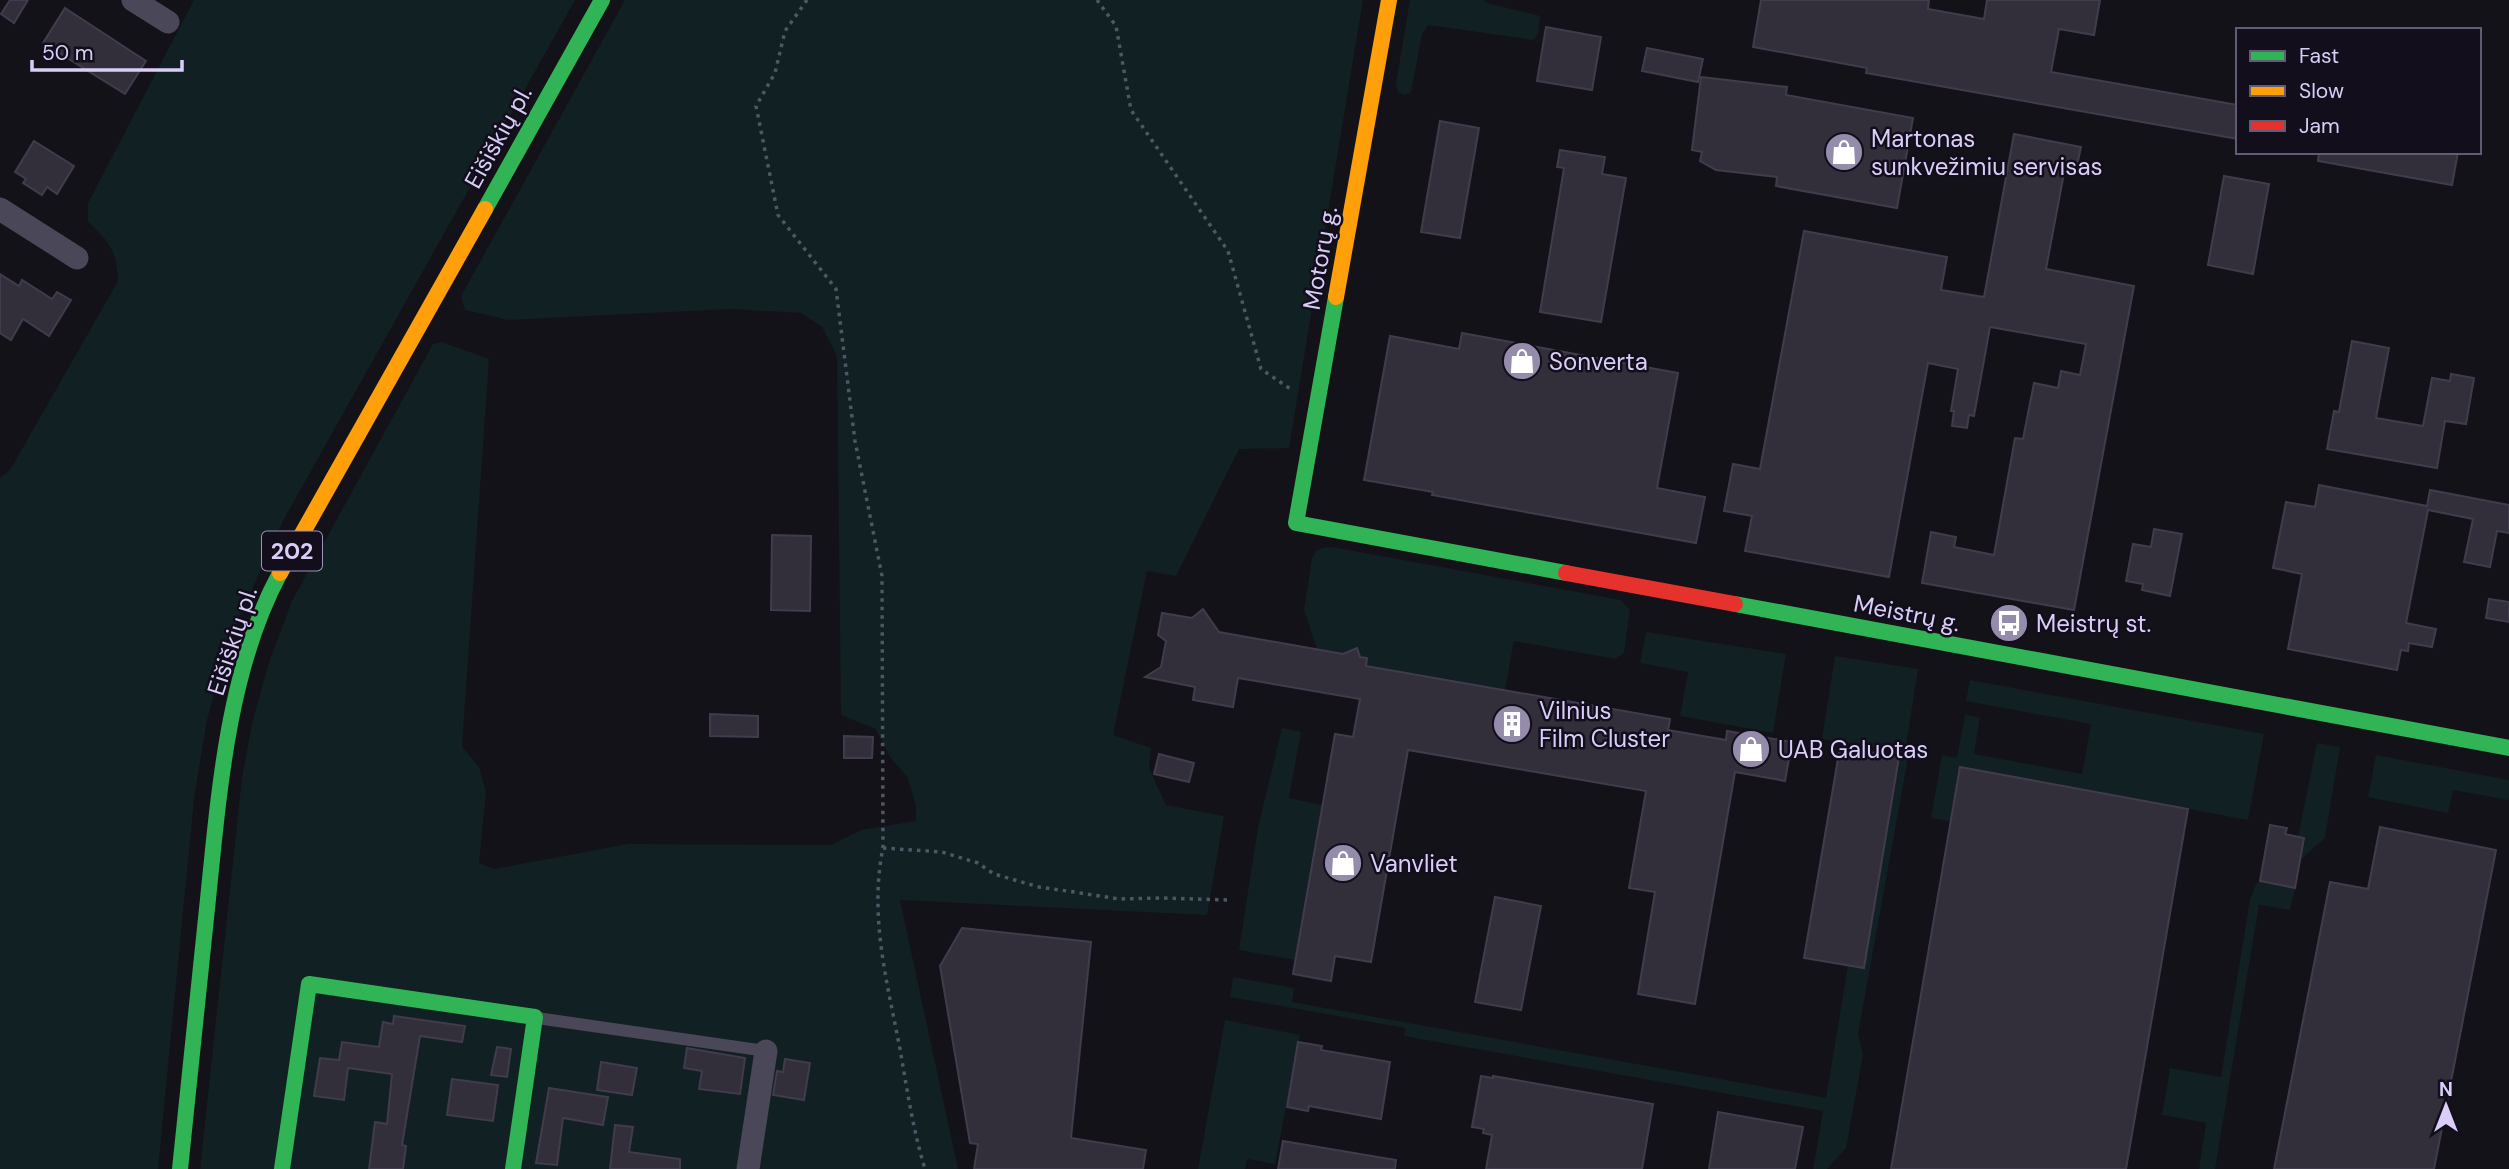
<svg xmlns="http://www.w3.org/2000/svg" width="2509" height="1169" font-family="'DM Sans',sans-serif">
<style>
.green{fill:#112023}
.building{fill:#332f3a;stroke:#413c4b;stroke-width:2}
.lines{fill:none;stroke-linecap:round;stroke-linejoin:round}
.path{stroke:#4e5763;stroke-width:3.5;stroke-dasharray:3.5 5;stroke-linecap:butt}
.lane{stroke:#4a4758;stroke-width:12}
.street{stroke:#4a4758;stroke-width:23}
.fast{stroke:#30b455;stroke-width:16}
.slow{stroke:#ff9f0a;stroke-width:16}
.jam{stroke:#e5322d;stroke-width:16}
.labels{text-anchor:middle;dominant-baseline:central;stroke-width:5;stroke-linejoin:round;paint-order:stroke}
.shield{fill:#120e1c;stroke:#9e94b7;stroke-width:2}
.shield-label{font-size:23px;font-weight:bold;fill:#dacef9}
.street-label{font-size:24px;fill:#dacef9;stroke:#120e1c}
.poi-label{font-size:24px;fill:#dacef9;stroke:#120e1c;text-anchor:start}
</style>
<rect width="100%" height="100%" fill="#131218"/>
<g class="green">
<path d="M194,0H575L284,519L229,640L207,720L194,799L158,1169H0V478L10,470L118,281C116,247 110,245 88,221V203Z"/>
<polygon points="625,0 1363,0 1289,448 1239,449 1176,576 1147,571 1113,735 1151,748 1149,768 1166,805 1224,816 1207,915 900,900 958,1169 200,1169 242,778 252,724 268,665 292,601 433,344 442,342 489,359 462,746 479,767 486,792 479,863 494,869 628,844 831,845 861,830 916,821 916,807 908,778 890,757 876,729 841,715 837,356 822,327 801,313 730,309 508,320 465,310 461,296"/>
<polygon points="1410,0 1483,0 1487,3 1540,16 1538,33 1534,40 1428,25 1422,35 1411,92 1405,95 1398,92 1396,83"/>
<polygon points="1332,547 1621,600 1630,610 1624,653 1616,659 1514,641 1505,690 1366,666 1367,658 1360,656 1358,652 1354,650 1349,651 1347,654 1317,649 1304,610 1312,559 1316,551 1322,548"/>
<polygon points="1646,632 1786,654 1773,733 1680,716 1688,672 1640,663"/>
<polygon points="1835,656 1918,669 1905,752 1822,739"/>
<polygon points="1970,680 2264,734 2248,820 1961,767 1950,821 1931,818 1942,755 1957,758 1965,715 1980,717 1974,754 2082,774 2091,724 1966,701"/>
<polygon points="1282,728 1301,732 1289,798 1322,805 1295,960 1239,950 1258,827"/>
<polygon points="2317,743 2340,747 2325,838 2300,860 2304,838 2298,837"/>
<polygon points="2376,755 2509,780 2509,800 2453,790 2448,813 2368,797"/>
<polygon points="1899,757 1908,758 1858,1034 1863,1055 1846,1148 1827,1169 1813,1169 1823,1111 1404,1036 1405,1028 1230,997 1233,977 1294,988 1292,1002 1826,1098 1848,965"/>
<polygon points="2260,881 2295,888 2290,910 2259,905 2215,1169 2199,1169 2206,1123 2162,1115 2170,1068 2221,1077 2250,899 2256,884"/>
<polygon points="1225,1020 1300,1035 1275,1164 1247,1159 1245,1169 1198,1169"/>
</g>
<g class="building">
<polygon points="10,0 28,0 14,23 1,14"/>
<polygon points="1761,0 1929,0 1928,9 1984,19 1987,0 2100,0 2094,35 2059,29 2051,72 2238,105 2238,139 1866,73 1867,68 1753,47"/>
<polygon points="65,8 146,61 125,94 43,43"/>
<polygon points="1546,27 1601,37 1592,90 1537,81"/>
<polygon points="1647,48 1703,59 1698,82 1642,71"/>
<polygon points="1701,77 1787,87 1786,95 1913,118 1897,208 1776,186 1777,177 1716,170 1700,161 1702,152 1692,150"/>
<polygon points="1440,121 1479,128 1460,238 1421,232"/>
<polygon points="2014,134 2081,147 2075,175 2064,173 2046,269 2134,286 2074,610 1922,583 1931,532 1956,537 1954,547 1994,555 2015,438 2023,439 2034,383 2058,388 2061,371 2080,375 2086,344 1990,327 1974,416 1969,415 1967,428 1952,426 1954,411 1951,411 1958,369 1928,363 1889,577 1745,551 1752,516 1724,511 1733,464 1760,469 1804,231 1947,257 1941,290 1984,297"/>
<polygon points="34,141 74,166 57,194 47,187 42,195 23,183 26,179 15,172"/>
<polygon points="1560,150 1605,157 1602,174 1626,178 1601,322 1540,312 1564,168 1557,167"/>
<polygon points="2319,152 2458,152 2452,185 2318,161"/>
<polygon points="2224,176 2269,184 2253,274 2208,265"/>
<polygon points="0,274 19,286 22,280 52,299 57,292 71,300 49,336 23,319 11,340 0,333"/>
<polygon points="1462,333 1678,373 1657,488 1705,497 1696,543 1432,495 1433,492 1364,480 1390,336 1459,349"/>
<polygon points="2352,341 2389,348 2376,418 2423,426 2432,378 2450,381 2451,374 2474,378 2466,424 2445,421 2437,468 2327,449 2334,411 2339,412"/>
<polygon points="2319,485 2427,506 2430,490 2509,505 2509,533 2497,531 2490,567 2464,562 2473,519 2428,510 2406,623 2436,629 2432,647 2409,643 2408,651 2401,650 2397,670 2288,649 2302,574 2273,568 2286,502 2315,507"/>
<polygon points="2154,529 2182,534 2170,596 2142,590 2143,584 2126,581 2133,544 2151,547"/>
<polygon points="772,535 811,536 810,611 771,610"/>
<polygon points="2489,599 2509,602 2509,622 2486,618"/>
<polygon points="1203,609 1219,632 1343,654 1357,648 1360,657 1367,658 1366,666 1670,719 1668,730 1726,740 1727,731 1792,742 1785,781 1735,772 1695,1004 1638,994 1655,892 1629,888 1646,791 1408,750 1371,962 1335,956 1331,981 1293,974 1335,734 1353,737 1360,699 1238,678 1233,707 1193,700 1195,687 1145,677 1161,667 1166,641 1158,635 1162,613 1192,618"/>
<polygon points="710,714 758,716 758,737 710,736"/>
<polygon points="844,736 873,737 872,758 844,758"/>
<polygon points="1840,747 1899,757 1864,968 1804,958"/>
<polygon points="1159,754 1194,763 1189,782 1154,774"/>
<polygon points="1960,767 2188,809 2126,1169 1891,1169"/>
<polygon points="2270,825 2287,828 2285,834 2304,838 2295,888 2260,881"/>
<polygon points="2380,827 2496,850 2434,1169 2274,1169 2330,882 2368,889"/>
<polygon points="1495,897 1541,906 1521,1010 1475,1002"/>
<polygon points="962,928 1091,942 1071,1138 1146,1150 1143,1169 974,1169 978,1144 970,1143 940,966"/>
<polygon points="394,1016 465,1026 462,1042 420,1036 402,1145 406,1146 403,1169 369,1169 375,1122 387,1124 392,1074 348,1068 344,1100 314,1096 320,1058 339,1060 342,1042 379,1047 383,1022 393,1024"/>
<polygon points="1298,1042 1322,1046 1321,1050 1390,1062 1381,1119 1309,1106 1308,1111 1287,1107"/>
<polygon points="497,1047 511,1049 507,1077 491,1075"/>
<polygon points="687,1048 745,1058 740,1094 699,1089 702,1071 684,1068"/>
<polygon points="785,1059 810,1063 804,1100 773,1095 777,1071 783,1072"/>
<polygon points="601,1062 637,1068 632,1095 597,1090"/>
<polygon points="1481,1076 1493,1078 1493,1076 1653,1104 1642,1169 1486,1169 1492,1135 1483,1133 1484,1129 1472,1127"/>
<polygon points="452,1079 498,1085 493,1121 447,1115"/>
<polygon points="549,1088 608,1097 603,1125 563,1118 557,1165 536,1163"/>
<polygon points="1718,1112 1803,1127 1795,1169 1709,1169"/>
<polygon points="615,1125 633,1127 629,1152 680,1159 680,1169 610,1169"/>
<polygon points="1283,1141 1396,1160 1395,1169 1278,1169"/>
</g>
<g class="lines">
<g class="path">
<path d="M807,0L785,31L775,73L756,106L778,215L836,289L855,441L882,576L883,848C869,915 887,982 900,1049C907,1089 913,1130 925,1169"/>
<polyline points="1097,0 1116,26 1131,110 1228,251 1261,369 1292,390"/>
<polyline points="883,848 942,852 978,863 994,874 1039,887 1074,892 1119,899 1162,898 1228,900"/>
</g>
<polyline class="lane" points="537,1018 766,1051"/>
<g class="street">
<polyline points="133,0 168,22"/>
<polyline points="0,209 77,258"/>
<polyline points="748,1169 766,1051"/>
</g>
<g class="fast">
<polyline points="485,209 602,0"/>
<polyline points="1336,297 1296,523 1566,573"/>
<polyline points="1735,604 2509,748"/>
<path d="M180,1169C189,1079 199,989 208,899C219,792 228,669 280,573"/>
<polyline points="282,1169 309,984 535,1017 513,1169"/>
</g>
<g class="slow">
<polyline points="1336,297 1389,0"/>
<polyline points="280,573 485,209"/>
</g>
<polyline class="jam" points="1566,573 1735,604"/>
</g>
<defs>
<g id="shop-disc" transform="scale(2.0125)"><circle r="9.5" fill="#948caa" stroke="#120e1c"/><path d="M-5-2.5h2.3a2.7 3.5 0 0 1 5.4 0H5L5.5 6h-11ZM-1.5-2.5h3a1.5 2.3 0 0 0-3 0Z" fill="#fff"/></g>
<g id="bus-disc" transform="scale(2.0125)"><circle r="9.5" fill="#948caa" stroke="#120e1c"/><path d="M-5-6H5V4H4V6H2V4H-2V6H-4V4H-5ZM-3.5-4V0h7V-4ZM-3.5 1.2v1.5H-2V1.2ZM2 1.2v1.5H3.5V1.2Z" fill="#fff"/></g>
<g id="building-disc" transform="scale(2.0125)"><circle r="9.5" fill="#948caa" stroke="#120e1c"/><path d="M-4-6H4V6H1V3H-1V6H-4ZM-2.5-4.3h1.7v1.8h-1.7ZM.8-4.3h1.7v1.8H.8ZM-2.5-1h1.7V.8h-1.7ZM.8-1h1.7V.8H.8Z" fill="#fff"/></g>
</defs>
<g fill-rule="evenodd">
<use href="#shop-disc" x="1844" y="152"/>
<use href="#shop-disc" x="1522" y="361"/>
<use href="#bus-disc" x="2009" y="623"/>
<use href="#building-disc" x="1512" y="724"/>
<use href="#shop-disc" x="1751" y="749"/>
<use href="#shop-disc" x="1343" y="863"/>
</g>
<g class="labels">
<rect class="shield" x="262" y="531.5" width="60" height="39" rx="5"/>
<g class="shield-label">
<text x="292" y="551">202</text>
</g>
<g class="street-label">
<text transform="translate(498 137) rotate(-61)">Eišiškių pl.</text>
<text transform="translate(1320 258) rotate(-80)">Motorų g.</text>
<text transform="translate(1907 613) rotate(11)">Meistrų g.</text>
<text transform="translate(232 641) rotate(-72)">Eišiškių pl.</text>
</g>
<g class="poi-label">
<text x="1871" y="138">Martonas<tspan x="1871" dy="28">sunkvežimiu servisas</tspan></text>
<text x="1549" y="361">Sonverta</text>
<text x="2036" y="623">Meistrų st.</text>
<text x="1539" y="710">Vilnius<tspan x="1539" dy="28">Film Cluster</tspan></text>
<text x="1778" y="749">UAB Galuotas</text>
<text x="1370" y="863">Vanvliet</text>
</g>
</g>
<rect x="2236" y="28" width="245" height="126" fill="#120e1c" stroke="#625b74" stroke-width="2"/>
<rect x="2250" y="51" width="35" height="10" fill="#30b455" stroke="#625b74" stroke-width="2"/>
<text x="2299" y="63" font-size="21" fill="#dacef9">Fast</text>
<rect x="2250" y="86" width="35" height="10" fill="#ff9f0a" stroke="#625b74" stroke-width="2"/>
<text x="2299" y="98" font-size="21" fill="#dacef9">Slow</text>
<rect x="2250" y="121" width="35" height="10" fill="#e5322d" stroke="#625b74" stroke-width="2"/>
<text x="2299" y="133" font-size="21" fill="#dacef9">Jam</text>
<g transform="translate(2446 1106)" stroke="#120e1c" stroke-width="5" paint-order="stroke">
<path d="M0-5L12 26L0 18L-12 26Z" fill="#dacef9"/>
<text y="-10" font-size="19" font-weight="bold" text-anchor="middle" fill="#dacef9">N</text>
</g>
<path d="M32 60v10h150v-10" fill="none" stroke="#dacef9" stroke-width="3.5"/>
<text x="42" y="60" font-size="21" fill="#dacef9" stroke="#120e1c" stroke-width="5" paint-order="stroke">50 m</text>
</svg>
